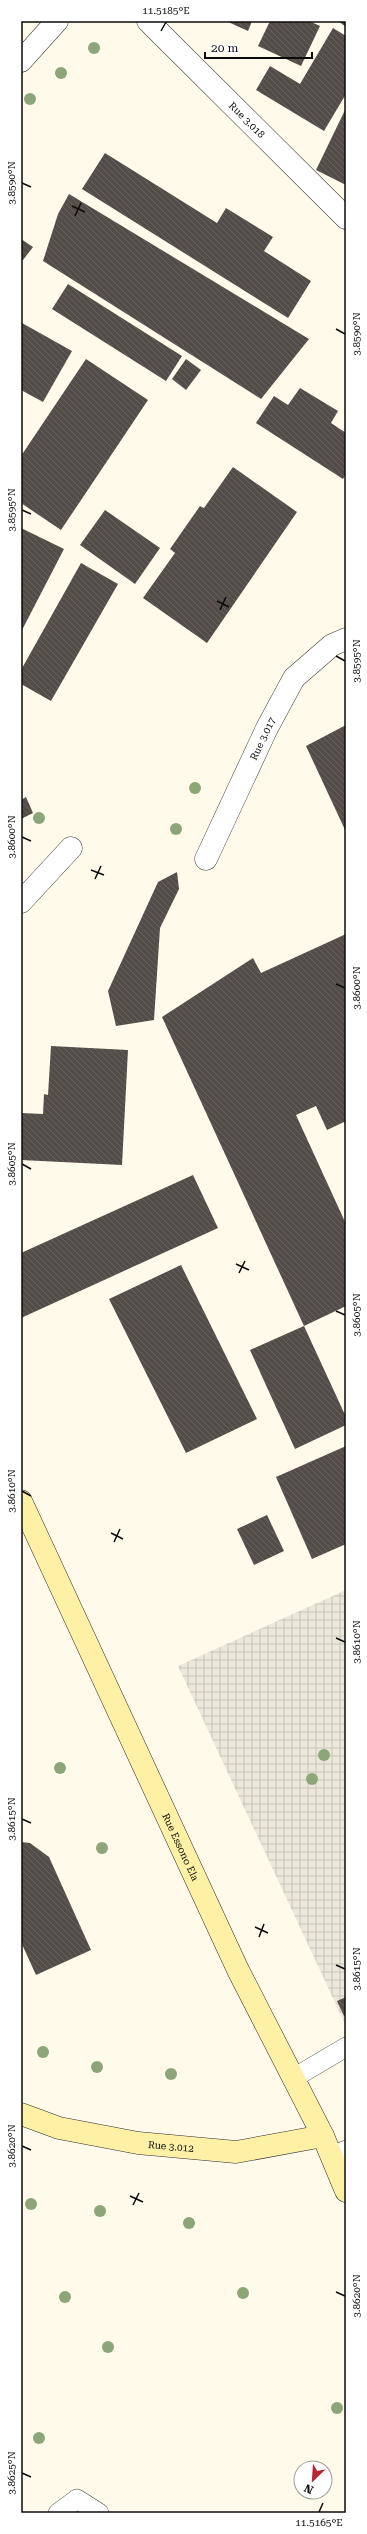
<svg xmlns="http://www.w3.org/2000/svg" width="367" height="2534" font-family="'Roboto Serif',serif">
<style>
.plaza{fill:url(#plaza-grid)}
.building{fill:url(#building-back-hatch)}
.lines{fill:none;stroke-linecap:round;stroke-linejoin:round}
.service-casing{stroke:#3e3e3e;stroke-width:20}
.minor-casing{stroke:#3e3e3e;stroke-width:23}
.tertiary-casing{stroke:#3e3e3e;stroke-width:23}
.secondary-casing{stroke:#2d2d2d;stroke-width:23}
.service{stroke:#fff;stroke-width:19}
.minor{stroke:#fff;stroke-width:22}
.tertiary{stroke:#fff;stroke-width:22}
.secondary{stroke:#fef1a6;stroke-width:22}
.tree{fill:#8ca679}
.ticks{fill:none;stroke:#0b0b0b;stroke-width:1.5}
.labels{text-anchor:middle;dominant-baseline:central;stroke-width:4;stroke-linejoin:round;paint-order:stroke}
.street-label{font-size:10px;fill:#0b0b0b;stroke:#fff}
.neatline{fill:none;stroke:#0b0b0b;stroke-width:1.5}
.ticks-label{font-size:10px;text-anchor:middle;fill:#0b0b0b}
</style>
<defs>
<pattern id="plaza-grid" width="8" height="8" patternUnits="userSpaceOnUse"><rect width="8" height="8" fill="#ede7da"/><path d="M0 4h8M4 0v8" fill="none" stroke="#cac5ba"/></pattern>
<pattern id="building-back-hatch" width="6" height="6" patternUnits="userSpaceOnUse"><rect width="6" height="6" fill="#534c48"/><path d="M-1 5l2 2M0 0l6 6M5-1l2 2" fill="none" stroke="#67615e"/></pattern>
</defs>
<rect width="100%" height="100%" fill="#fffaea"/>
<polygon class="plaza" points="346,1590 346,2026 178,1666"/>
<g class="building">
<polygon points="226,21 252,21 248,31"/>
<polygon points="270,21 309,21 320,26 301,66 258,46"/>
<polygon points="338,21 346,21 346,27"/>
<polygon points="333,28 346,36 346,94 324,131 256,90 270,66 300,84"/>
<polygon points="346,108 346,185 316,170"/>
<polygon points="105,153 217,223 226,208 273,237 264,251 311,281 288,318 82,189"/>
<polygon points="69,194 309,339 261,399 43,261 58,214"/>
<polygon points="21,239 33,247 23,260 21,259"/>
<polygon points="68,284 182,356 166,381 52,309"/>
<polygon points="22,323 72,351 43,402 21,390"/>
<polygon points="86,359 148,400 61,530 21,503 21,456"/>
<polygon points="186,359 201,370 186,390 172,379"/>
<polygon points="300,388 338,411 331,423 346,433 346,474 343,479 256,423 274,396 288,405"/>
<polygon points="233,467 297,512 207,643 143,598 175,553 170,549 200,506 204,508"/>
<polygon points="105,510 160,548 135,584 80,545"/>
<polygon points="21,528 64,549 21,632"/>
<polygon points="81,563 118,584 51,701 21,684 21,670"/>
<polygon points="346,725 346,832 306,746"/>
<polygon points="26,797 33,813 21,819 21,800"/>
<polygon points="177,872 179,889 160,928 154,1020 116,1026 108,991 158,882"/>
<polygon points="346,934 346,1127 344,1122 327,1130 316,1106 296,1115 346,1224 346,1306 304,1326 346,1417 346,1425 295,1449 250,1350 304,1326 162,1017 253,958 261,973"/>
<polygon points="51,1046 128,1050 122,1165 21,1160 21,1113 43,1114 44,1094 48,1095"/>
<polygon points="193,1175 218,1228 21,1318 21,1253"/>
<polygon points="181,1265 257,1419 186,1453 109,1299"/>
<polygon points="346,1446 346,1544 312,1559 276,1477"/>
<polygon points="267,1515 284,1551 254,1565 237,1529"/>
<polygon points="21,1842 30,1843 49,1857 91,1950 36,1975 21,1942"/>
<polygon points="346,1997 346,2015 344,2016 337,2001"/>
</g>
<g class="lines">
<g class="service-casing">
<g id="service">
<polyline points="292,2079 346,2047"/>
<polyline points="331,2157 346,2150"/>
<polyline points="58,2513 77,2499 99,2513"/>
</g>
</g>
<g class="minor-casing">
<g id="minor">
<polyline points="21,61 57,21"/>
<path id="s1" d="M206,859L267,728L294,678L332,645L346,639"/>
<polyline points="21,902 71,848"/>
</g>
</g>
<g class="tertiary-casing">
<g id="tertiary">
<path id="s2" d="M148,21L346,218"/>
</g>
</g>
<g class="secondary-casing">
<g id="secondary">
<path id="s3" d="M21,1501L238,1970L323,2136L346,2191"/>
<path id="s4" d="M21,2114L59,2128L138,2143L236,2152L323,2136"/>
</g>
</g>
<use href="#service" class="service"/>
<use href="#minor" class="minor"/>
<use href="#tertiary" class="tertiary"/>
<use href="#secondary" class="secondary"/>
</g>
<g class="tree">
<circle cx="94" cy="48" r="6"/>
<circle cx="61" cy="73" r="6"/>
<circle cx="30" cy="99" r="6"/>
<circle cx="195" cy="788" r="6"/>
<circle cx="39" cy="818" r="6"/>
<circle cx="176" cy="829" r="6"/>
<circle cx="324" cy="1755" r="6"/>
<circle cx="60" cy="1768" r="6"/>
<circle cx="312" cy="1779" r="6"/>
<circle cx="102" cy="1848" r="6"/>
<circle cx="43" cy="2052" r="6"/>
<circle cx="97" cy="2067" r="6"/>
<circle cx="171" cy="2074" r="6"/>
<circle cx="31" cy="2204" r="6"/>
<circle cx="100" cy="2211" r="6"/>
<circle cx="189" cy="2223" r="6"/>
<circle cx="243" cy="2293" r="6"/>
<circle cx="65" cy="2297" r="6"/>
<circle cx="108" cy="2347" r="6"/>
<circle cx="337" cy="2408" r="6"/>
<circle cx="39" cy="2438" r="6"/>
</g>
<path class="ticks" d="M161,31L166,22M22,183L31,187M72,206L85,212M75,216L81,203M336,329L345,334M22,510L31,514M217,601L229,607M220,610L226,597M336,656L345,661M22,837L31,841M91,870L104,875M95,879L101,866M336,984L345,988M22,1164L31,1169M236,1264L249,1270M239,1273L245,1261M336,1311L345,1315M22,1491L31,1496M111,1533L123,1539M114,1542L120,1529M336,1638L345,1642M22,1819L31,1823M255,1927L268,1933M259,1937L264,1924M336,1965L345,1969M22,2146L31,2150M130,2196L143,2202M133,2205L139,2193M336,2292L345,2296M22,2473L31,2477M319,2512L323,2503"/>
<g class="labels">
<g class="street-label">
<text stroke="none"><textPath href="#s2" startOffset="140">Rue 3.018</textPath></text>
<text stroke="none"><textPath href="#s1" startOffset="133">Rue 3.017</textPath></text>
<text stroke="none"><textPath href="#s3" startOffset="381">Rue Essono Ela</textPath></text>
<text stroke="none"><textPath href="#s4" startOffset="154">Rue 3.012</textPath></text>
</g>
</g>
<rect width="367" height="2534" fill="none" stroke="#ffffff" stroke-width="44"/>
<g transform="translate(313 2480) rotate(205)"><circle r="19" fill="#ffffff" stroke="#9d9d9d"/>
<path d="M0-3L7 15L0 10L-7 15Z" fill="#b82633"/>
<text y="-6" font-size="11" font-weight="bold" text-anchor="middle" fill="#0b0b0b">N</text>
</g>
<path d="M205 52v6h107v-6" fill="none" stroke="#0b0b0b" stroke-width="2"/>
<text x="211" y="52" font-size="12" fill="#0b0b0b" stroke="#ffffff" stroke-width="3" paint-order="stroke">20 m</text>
<rect x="22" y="22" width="323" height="2490" class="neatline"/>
<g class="ticks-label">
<text x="166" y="14">11.5185°E</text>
<text transform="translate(11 183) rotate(-90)" y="4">3.8590°N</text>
<text transform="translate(356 334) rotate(-90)" y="4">3.8590°N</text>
<text transform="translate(11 510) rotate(-90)" y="4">3.8595°N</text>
<text transform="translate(356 661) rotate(-90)" y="4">3.8595°N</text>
<text transform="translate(11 837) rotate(-90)" y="4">3.8600°N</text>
<text transform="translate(356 988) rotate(-90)" y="4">3.8600°N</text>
<text transform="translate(11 1164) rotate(-90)" y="4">3.8605°N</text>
<text transform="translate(356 1315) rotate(-90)" y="4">3.8605°N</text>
<text transform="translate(11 1491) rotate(-90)" y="4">3.8610°N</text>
<text transform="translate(356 1642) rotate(-90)" y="4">3.8610°N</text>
<text transform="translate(11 1819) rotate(-90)" y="4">3.8615°N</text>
<text transform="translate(356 1969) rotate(-90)" y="4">3.8615°N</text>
<text transform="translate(11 2146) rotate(-90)" y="4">3.8620°N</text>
<text transform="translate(356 2296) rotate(-90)" y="4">3.8620°N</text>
<text transform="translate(11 2473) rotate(-90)" y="4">3.8625°N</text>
<text x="319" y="2526">11.5165°E</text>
</g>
</svg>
